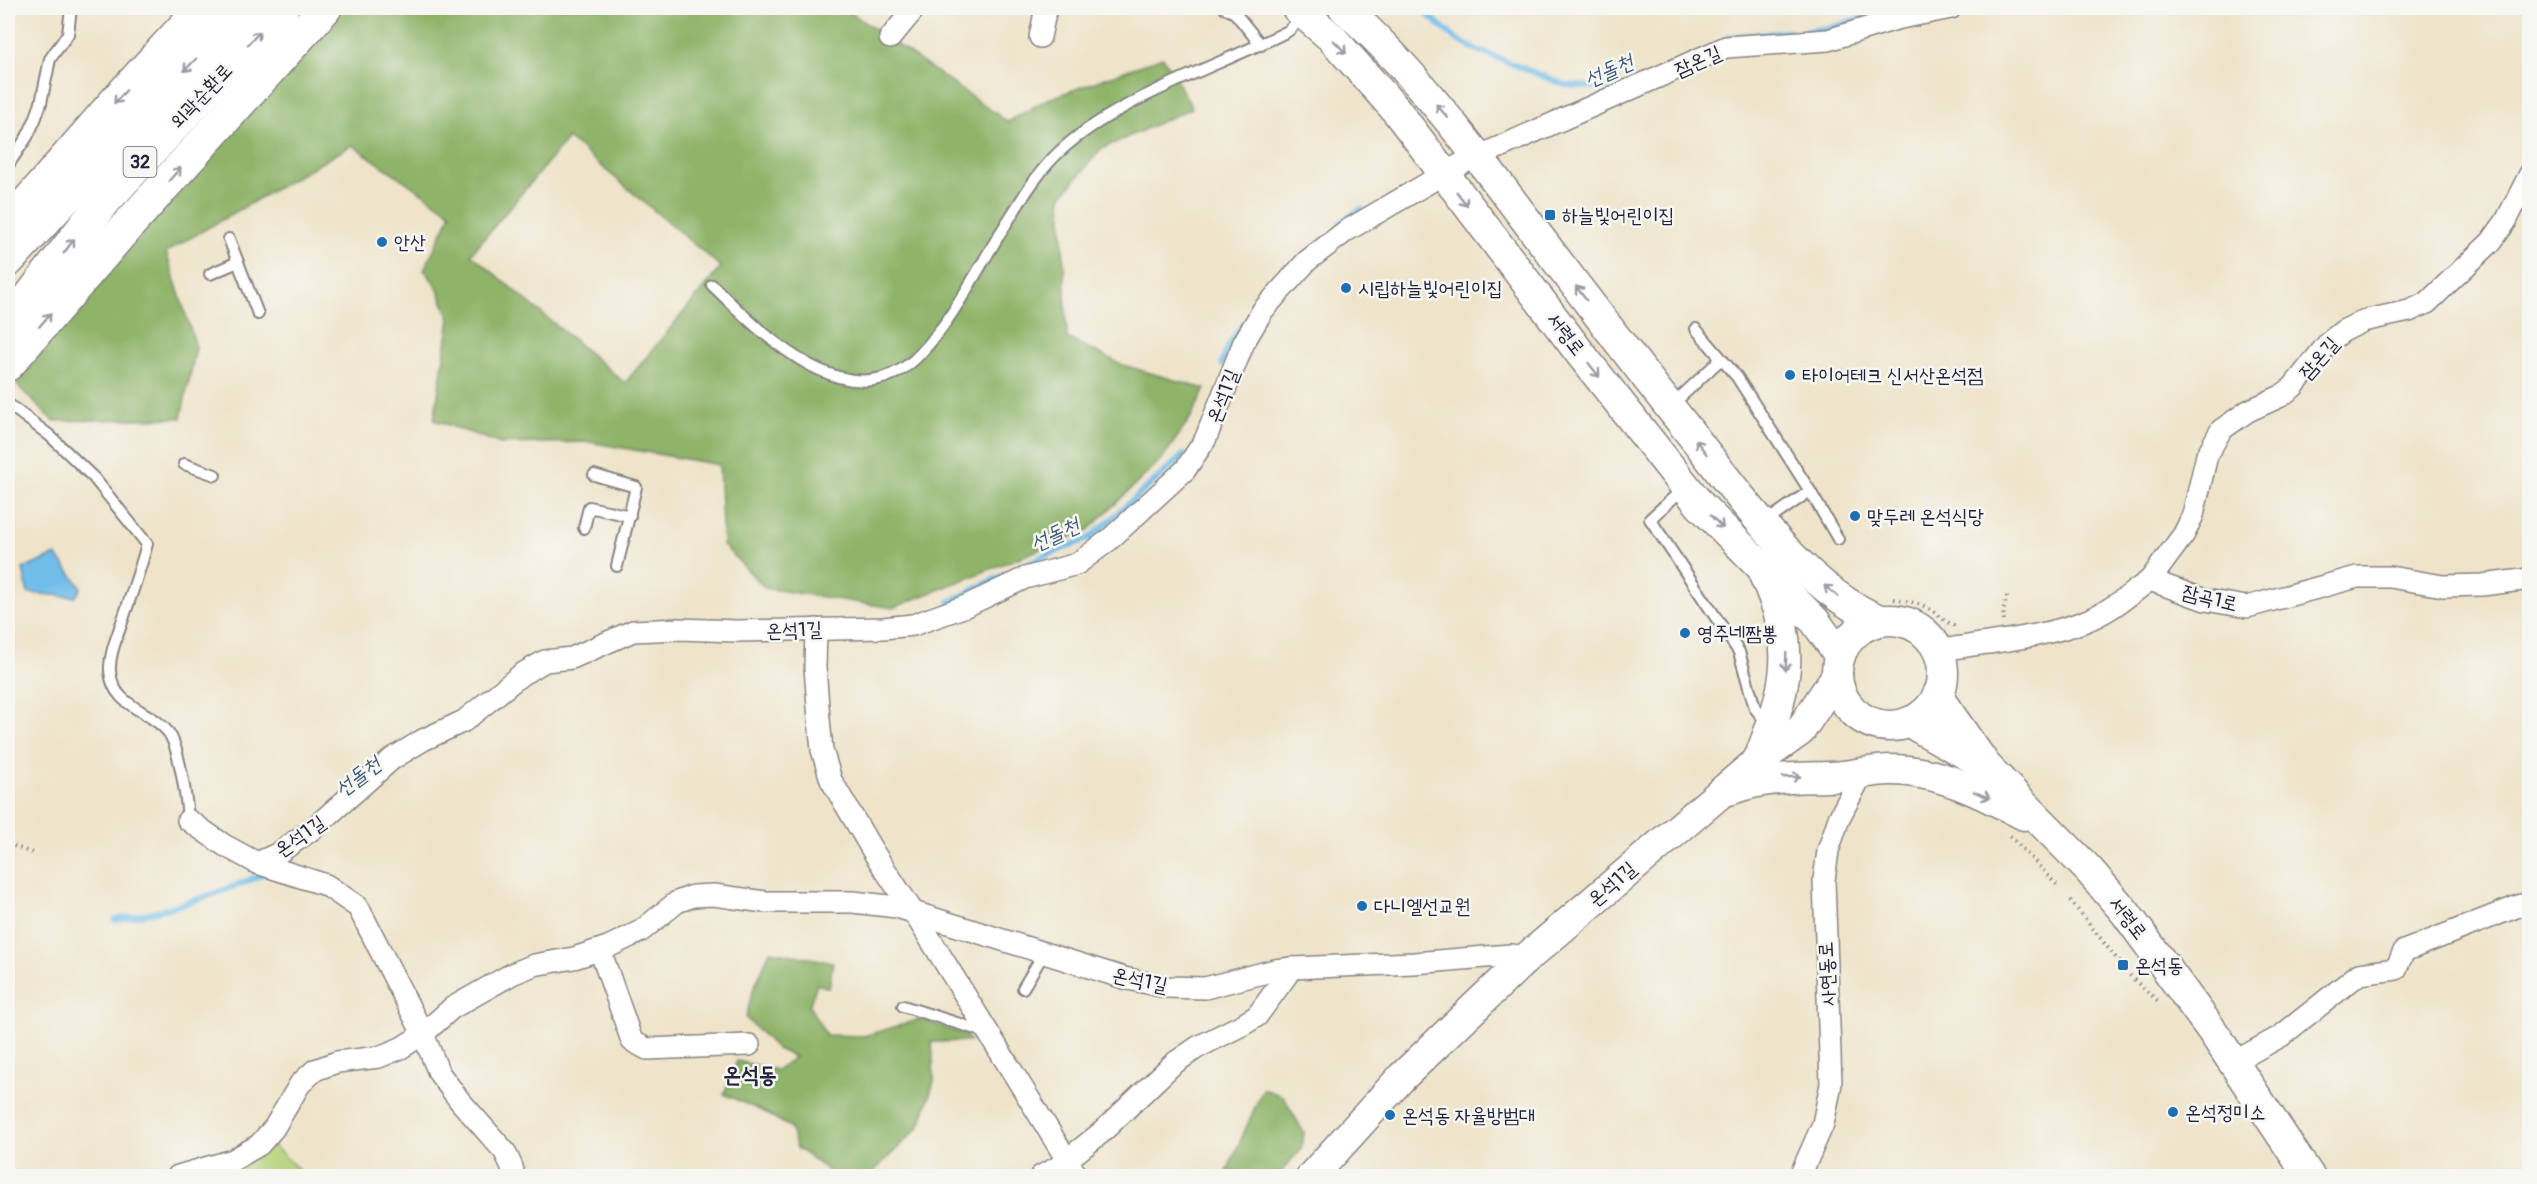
<svg xmlns="http://www.w3.org/2000/svg" width="2537" height="1184" font-family="Pangolin,'Poor Story',sans-serif">
<style>
.green{fill:#b3d279;stroke:#6a7a5a;stroke-width:1.5}
.forest{fill:#8eb469;stroke:#586b52;stroke-width:1.5;fill-rule:evenodd}
.water{fill:#6fbde9;stroke:#487092;stroke-width:1.5}
.lines{fill:none;stroke-linecap:round;stroke-linejoin:round}
.stream{stroke:#6fbde9;stroke-width:6}
.lane-casing{stroke:#888382;stroke-width:14}
.street-casing{stroke:#888382;stroke-width:24}
.secondary-casing{stroke:#888382;stroke-width:33}
.highway-casing{stroke:#888382;stroke-width:36}
.path{stroke:#888382;stroke-width:4;stroke-dasharray:1.5 4.5;stroke-linecap:butt}
.lane{stroke:#fff;stroke-width:10}
.street{stroke:#fff;stroke-width:21}
.secondary{stroke:#fff;stroke-width:30}
.highway{stroke:#fff;stroke-width:33}
.oneway{stroke:#9c9ca7}
.poi-dot{fill:#1f6fb2;stroke:#f6f6f2;stroke-width:2}
.labels{text-anchor:middle;dominant-baseline:central;stroke-width:5;stroke-linejoin:round;paint-order:stroke}
.shield{fill:#f6f6f2;stroke:#626272;stroke-width:1.5}
.shield-label{font-size:18px;font-weight:bold;fill:#22223b}
.street-label{font-size:20px;fill:#22223b;stroke:#f6f6f2}
.poi-label{font-size:20px;fill:#22223b;stroke:#f6f6f2;text-anchor:start}
.water-label{font-size:21px;font-style:italic;fill:#3d5878;stroke:#f6f6f2}
.quarter-label{font-size:22px;font-weight:bold;fill:#22223b;stroke:#f6f6f2}
</style>
<rect width="100%" height="100%" fill="#f6f6f2"/>
<filter id="ink" filterUnits="userSpaceOnUse"><feTurbulence type="fractalNoise" baseFrequency=".0167" numOctaves="2"/><feDisplacementMap in="SourceGraphic" scale="12" xChannelSelector="R" yChannelSelector="G"/><feConvolveMatrix kernelMatrix="1 2 1 2 8 2 1 2 1" color-interpolation-filters="sRGB"/></filter>
<filter id="wash" filterUnits="userSpaceOnUse"><feTurbulence type="fractalNoise" baseFrequency=".008" numOctaves="4" result="noise"/><feDisplacementMap in="SourceGraphic" scale="24" xChannelSelector="R" yChannelSelector="G"/><feGaussianBlur stdDeviation="1.35" result="paint"/><feColorMatrix in="noise" values="0 0 0 0 0 0 0 0 0 0 0 0 0 0 0 0 0 1.4 0 .05"/><feComposite in="paint" operator="in"/></filter>
<g filter="url(#wash)">
<rect width="100%" height="100%" fill="#efe4ca"/>
<polygon class="green" points="273,1145 305,1176 207,1176"/>
<g class="forest">
<path d="M337,8H844L1008,122L1046,100L1163,57L1192,108L1101,149L1061,197L1067,338L1123,365L1205,389L1191,417L1163,458L1088,530L893,608L765,588L723,545L719,465L589,442L501,444L434,420L450,319L436,285L424,270L451,213L352,145L166,252L196,347L181,418L53,421L16,384L147,211ZM568,138L721,267L625,383L471,254Z"/>
<polygon points="770,951 833,962 829,988 817,984 809,1006 826,1035 864,1036 921,1019 965,1035 971,1041 932,1042 934,1081 920,1126 869,1176 836,1176 797,1148 790,1127 764,1112 724,1094 737,1061 776,1070 795,1057 777,1049 746,1018 752,993"/>
<polygon points="1263,1089 1283,1096 1304,1133 1301,1149 1281,1172 1258,1176 1227,1171"/>
</g>
<polygon class="water" points="56,555 81,587 76,597 28,593 23,569"/>
<g class="lines">
<g class="stream">
<polyline points="1420,8 1456,39 1470,47 1565,85 1608,88"/>
<polyline points="1885,10 1896,8"/>
<polyline points="1806,31 1830,28 1863,18"/>
<polyline points="1729,37 1790,32"/>
<polyline points="1340,223 1361,209"/>
<polyline points="1222,364 1229,345 1242,325"/>
<polyline points="949,602 1039,558 1090,538 1184,455"/>
<path d="M115,920C167,911 214,896 263,874"/>
</g>
</g>
</g>
<g filter="url(#ink)">
<g class="lines">
<g class="lane-casing">
<g id="lane">
<polyline points="1225,8 1235,13 1261,45"/>
<polyline points="8,165 27,137 35,120 41,103 50,59 68,34 71,8"/>
<polyline points="229,239 258,314"/>
<polyline points="210,274 238,262"/>
<path d="M712,285C762,334 853,427 921,353C953,319 976,272 1001,232C1017,207 1032,180 1053,158C1108,101 1217,67 1288,31L1303,17"/>
<polyline points="1696,329 1737,377 1810,491 1838,539"/>
<path d="M8,404L49,435L94,478L147,544C140,570 131,596 122,622C117,637 109,655 110,671C113,708 150,709 168,732C179,745 187,802 188,820"/>
<polyline points="1671,406 1721,359"/>
<polyline points="184,464 215,475"/>
<polyline points="594,475 636,487 617,566"/>
<polyline points="1683,489 1650,519 1739,652 1755,708 1768,724"/>
<polyline points="1764,523 1810,491"/>
<polyline points="584,528 589,507 630,516"/>
<polyline points="1023,988 1044,953"/>
<polyline points="903,1006 985,1032"/>
</g>
</g>
<g class="street-casing">
<g id="street">
<polyline points="1040,37 1046,8"/>
<polyline points="890,38 915,8"/>
<polyline points="2150,580 2184,534 2193,515 2207,455 2221,430 2248,411 2281,396 2293,387 2329,342 2343,331 2363,321 2409,311 2427,303 2491,242 2506,221 2530,174"/>
<polyline points="816,629 815,667 819,719 822,750 831,780 874,853 919,921 1077,1176"/>
<path d="M1938,651C1985,642 2038,639 2083,622C2108,613 2129,595 2150,580L2205,600L2247,607L2357,577H2390L2443,586L2482,585L2530,579"/>
<polyline points="188,820 224,845 257,863 326,885 358,907 423,1034 439,1073 460,1101 505,1152 512,1167 514,1176"/>
<polyline points="257,863 277,854 314,828 392,759 423,740 464,721 522,674 545,661 572,658 633,631 679,629 737,631 883,628 913,625 966,606 1025,578 1077,564 1109,540 1185,470 1205,440 1244,342 1263,310 1307,261 1346,231 1459,165 1726,47 1828,40 1896,19 1951,8"/>
<polyline points="600,950 632,1041 647,1049 749,1045"/>
<polyline points="2234,1062 2281,1036 2359,974 2396,969 2404,951 2521,905"/>
<polyline points="178,1176 233,1160 259,1145 274,1128 300,1084 315,1070 337,1062 379,1057 401,1048 423,1034 452,1008 512,974 534,965 574,958 608,947 641,931 677,902 693,896 714,895 765,902 853,902 897,907 1124,978 1166,987 1205,988 1275,970 1292,968 1414,963 1510,955 1518,956 1523,961"/>
<polyline points="1041,1176 1058,1167 1102,1132 1173,1064 1198,1047 1244,1024 1257,1016 1292,968"/>
<polyline points="1800,1176 1823,1124 1831,1084 1824,880 1828,851 1839,818 1862,774"/>
</g>
</g>
<g class="secondary-casing">
<g id="secondary">
<polyline points="1297,8 1332,38 1396,110 1580,353 1700,505 1815,621 1840,656"/>
<path d="M1344,8C1416,72 1474,151 1532,228C1586,299 1640,370 1695,439C1741,498 1810,595 1881,620"/>
<circle cx="1890" cy="673" r="53"/>
<polyline points="1937,696 1986,766 2088,869 2125,912 2213,1032 2309,1176"/>
<polyline points="1909,722 1978,761"/>
<path d="M1758,761C1786,690 1799,650 1765,577"/>
<path d="M1729,790C1763,777 1793,778 1828,777C1849,777 1870,770 1891,770C1938,770 1984,794 2024,815"/>
<polyline points="1312,1176 1402,1077 1523,961 1758,761 1800,731 1837,675"/>
</g>
</g>
<g class="highway-casing">
<g id="highway">
<polyline points="8,225 111,107 202,8"/>
<polyline points="8,260 129,128 245,8"/>
<polyline points="8,326 105,200 282,8"/>
<polyline points="8,364 122,232 325,8"/>
</g>
</g>
<g class="path">
<polyline points="1265,8 1272,13"/>
<path d="M1894,599C1906,601 1917,602 1928,608C1938,614 1945,623 1957,626"/>
<polyline points="2004,621 2003,611 2007,596"/>
<polyline points="2010,836 2057,885"/>
<polyline points="8,844 35,854"/>
<polyline points="2070,900 2132,978 2158,1001"/>
</g>
<use href="#lane" class="lane"/>
<use href="#street" class="street"/>
<use href="#secondary" class="secondary"/>
<use href="#highway" class="highway"/>
</g>
<defs><path id="oneway-shaft" d="M-6 0H5M1.5-3L5.5 0L1.5 3" fill="none" stroke-width="1.6" stroke-linecap="round" stroke-linejoin="round" transform="scale(1.5)"/></defs>
<g class="oneway">
<use href="#oneway-shaft" transform="translate(254 38) rotate(-47)"/>
<use href="#oneway-shaft" transform="translate(1340 47) rotate(46)"/>
<use href="#oneway-shaft" transform="translate(190 65) rotate(134)"/>
<use href="#oneway-shaft" transform="translate(120 97) rotate(133)"/>
<use href="#oneway-shaft" transform="translate(1442 111) rotate(-131)"/>
<use href="#oneway-shaft" transform="translate(175 174) rotate(-48)"/>
<use href="#oneway-shaft" transform="translate(1462 199) rotate(53)"/>
<use href="#oneway-shaft" transform="translate(69 246) rotate(-53)"/>
<use href="#oneway-shaft" transform="translate(1581 293) rotate(-127)"/>
<use href="#oneway-shaft" transform="translate(45 320) rotate(-49)"/>
<use href="#oneway-shaft" transform="translate(1594 370) rotate(52)"/>
<use href="#oneway-shaft" transform="translate(1701 447) rotate(-128)"/>
<use href="#oneway-shaft" transform="translate(1717 522) rotate(45)"/>
<use href="#oneway-shaft" transform="translate(1831 591) rotate(-141)"/>
<use href="#oneway-shaft" transform="translate(1786 662) rotate(92)"/>
<use href="#oneway-shaft" transform="translate(1792 777) rotate(-2)"/>
<use href="#oneway-shaft" transform="translate(1982 795) rotate(23)"/>
</g>
</g>
<g class="poi-dot">
<rect x="1544" y="209" width="12" height="12" rx="3"/>
<circle cx="382" cy="242" r="6"/>
<circle cx="1346" cy="288" r="6"/>
<circle cx="1790" cy="375" r="6"/>
<circle cx="1855" cy="516" r="6"/>
<circle cx="1685" cy="633" r="6"/>
<circle cx="1362" cy="906" r="6"/>
<rect x="2117" y="959" width="12" height="12" rx="3"/>
<circle cx="2173" cy="1112" r="6"/>
<circle cx="1390" cy="1115" r="6"/>
</g>
<g class="labels">
<rect class="shield" x="123.5" y="147" width="33" height="30" rx="4.5"/>
<g class="shield-label">
<text x="140" y="162">32</text>
</g>
<g class="street-label">
<text transform="translate(1698 61) rotate(-24)">잠온길</text>
<text transform="translate(201 96) rotate(-47)">외곽순환로</text>
<text transform="translate(1566 334) rotate(52)">서령로</text>
<text transform="translate(2319 358) rotate(-49)">잠온길</text>
<text transform="translate(1223 396) rotate(-69)">온석1길</text>
<text transform="translate(2210 598) rotate(14)">잠곡1로</text>
<text transform="translate(794 630) rotate(-2)">온석1길</text>
<text transform="translate(300 836) rotate(-35)">온석1길</text>
<text transform="translate(1612 884) rotate(-41)">온석1길</text>
<text transform="translate(2128 918) rotate(52)">서령로</text>
<text transform="translate(1827 974) rotate(-93)">사연동로</text>
<text transform="translate(1140 980) rotate(12)">온석1길</text>
</g>
<g class="poi-label">
<text x="1562" y="215">하늘빛어린이집</text>
<text x="394" y="242">안산</text>
<text x="1358" y="288">시립하늘빛어린이집</text>
<text x="1802" y="375">타이어테크 신서산온석점</text>
<text x="1867" y="516">맞두레 온석식당</text>
<text x="1697" y="633">영주네짬뽕</text>
<text x="1374" y="906">다니엘선교원</text>
<text x="2135" y="965">온석동</text>
<text x="2185" y="1112">온석정미소</text>
<text x="1402" y="1115">온석동 자율방범대</text>
</g>
<g class="water-label">
<text transform="translate(1609 71) rotate(-24)">선돌천</text>
<text transform="translate(1055 535) rotate(-25)">선돌천</text>
<text transform="translate(358 777) rotate(-37)">선돌천</text>
</g>
<g class="quarter-label">
<text x="750" y="1075">온석동</text>
</g>
</g>
<rect width="2537" height="1184" fill="none" stroke="#f6f6f2" stroke-width="30"/>
</svg>
